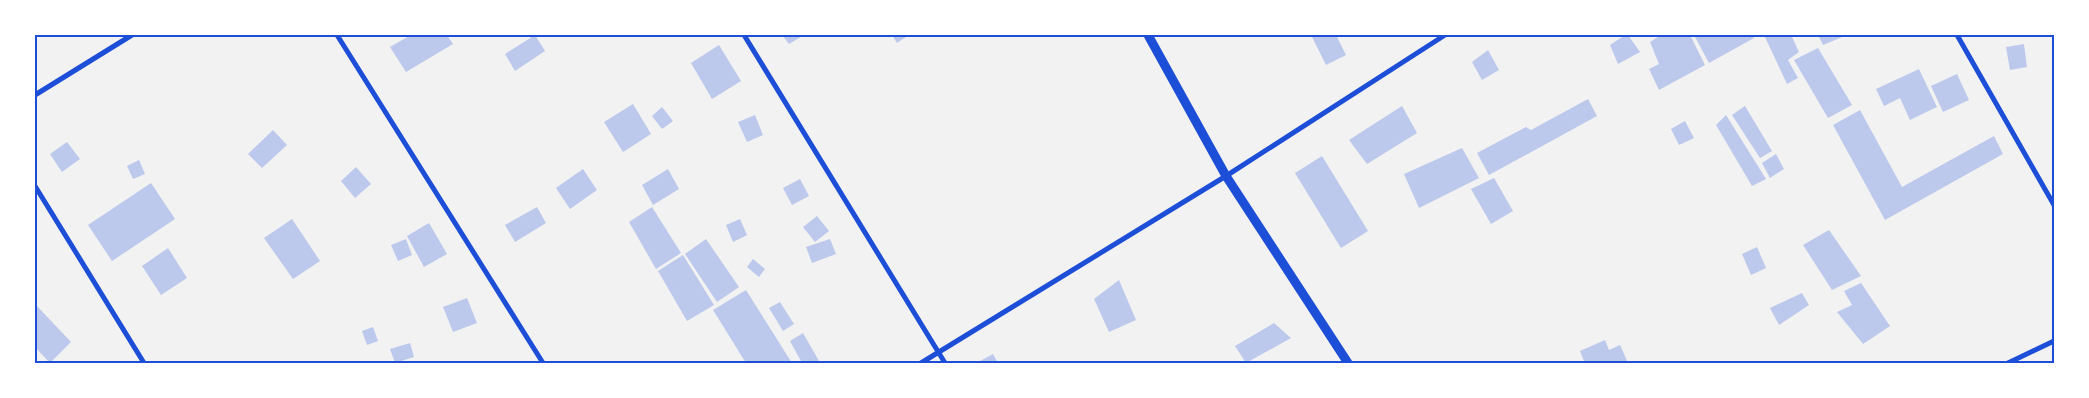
<svg xmlns="http://www.w3.org/2000/svg" width="2089" height="398" font-family="Signika,sans-serif">
<style>
.building{fill:#bdc9ec}
.lines{fill:none;stroke-linecap:round;stroke-linejoin:round}
.minor{stroke:#1d4ed8;stroke-width:5}
.tertiary{stroke:#1d4ed8;stroke-width:9}
.neatline{fill:none;stroke:#1d4ed8;stroke-width:2}
</style>
<rect width="100%" height="100%" fill="#f2f2f2"/>
<g class="building">
<polygon points="411,35 447,35 453,44 406,72 390,47"/>
<polygon points="535,35 545,51 515,71 505,54"/>
<polygon points="782,35 804,35 789,44"/>
<polygon points="892,35 909,35 897,43"/>
<polygon points="1311,35 1336,35 1346,55 1326,65"/>
<polygon points="1625,35 1628,35 1640,52 1618,64 1610,45"/>
<polygon points="1661,35 1690,35 1705,65 1659,90 1649,69 1659,64 1650,42"/>
<polygon points="1694,35 1752,35 1754,38 1709,63"/>
<polygon points="1764,35 1795,35 1792,37 1799,52 1788,60 1798,78 1787,84"/>
<polygon points="1818,35 1847,35 1823,45"/>
<polygon points="2024,44 2027,67 2010,70 2006,47"/>
<polygon points="719,45 741,81 712,99 691,63"/>
<polygon points="1818,48 1852,105 1828,118 1794,60"/>
<polygon points="1488,50 1499,70 1482,80 1472,62"/>
<polygon points="1919,69 1937,107 1910,120 1900,98 1884,106 1876,89"/>
<polygon points="1957,74 1969,100 1943,112 1931,86"/>
<polygon points="1588,99 1597,116 1489,175 1477,153 1526,127 1531,130"/>
<polygon points="633,104 651,134 623,152 604,122"/>
<polygon points="1402,106 1417,133 1367,164 1349,140"/>
<polygon points="1745,106 1772,151 1760,158 1732,115"/>
<polygon points="662,107 673,121 662,129 652,116"/>
<polygon points="1860,110 1902,187 1994,136 2003,154 1885,220 1833,125"/>
<polygon points="755,115 763,135 747,142 738,122"/>
<polygon points="1726,115 1766,179 1752,186 1716,125"/>
<polygon points="1685,121 1694,138 1679,145 1671,129"/>
<polygon points="273,130 287,145 262,168 248,154"/>
<polygon points="67,142 80,159 62,172 50,154"/>
<polygon points="1462,148 1479,178 1419,208 1404,174"/>
<polygon points="1776,154 1784,169 1770,178 1762,163"/>
<polygon points="1322,156 1368,231 1341,248 1295,173"/>
<polygon points="139,160 145,174 133,179 127,166"/>
<polygon points="356,167 371,184 355,198 341,181"/>
<polygon points="583,169 597,190 570,209 556,188"/>
<polygon points="668,169 679,189 653,205 642,185"/>
<polygon points="1494,178 1513,211 1491,224 1471,189"/>
<polygon points="800,179 809,196 792,205 783,188"/>
<polygon points="151,183 175,219 112,261 88,225"/>
<polygon points="537,207 546,223 515,242 505,225"/>
<polygon points="652,207 681,253 656,269 629,222"/>
<polygon points="817,216 829,231 815,242 803,227"/>
<polygon points="292,219 320,261 293,279 264,238"/>
<polygon points="740,219 747,235 733,242 726,225"/>
<polygon points="429,223 447,254 424,267 407,236"/>
<polygon points="1829,230 1861,276 1832,290 1803,245"/>
<polygon points="406,239 412,255 398,261 391,245"/>
<polygon points="706,239 739,287 717,302 685,254"/>
<polygon points="830,239 836,254 812,263 806,247"/>
<polygon points="1757,247 1766,268 1751,275 1742,254"/>
<polygon points="168,248 187,278 161,295 142,266"/>
<polygon points="683,255 714,305 687,321 658,271"/>
<polygon points="753,259 765,269 759,277 747,267"/>
<polygon points="1119,280 1136,320 1109,332 1094,299"/>
<polygon points="1861,283 1890,326 1863,344 1837,312 1852,305 1844,291"/>
<polygon points="746,290 792,363 746,363 713,310"/>
<polygon points="1802,293 1809,305 1779,325 1770,308"/>
<polygon points="467,298 477,323 453,332 443,307"/>
<polygon points="780,302 794,324 783,331 769,308"/>
<polygon points="35,304 71,342 50,363 35,347"/>
<polygon points="1274,323 1291,338 1246,363 1235,346"/>
<polygon points="373,327 378,341 367,345 362,331"/>
<polygon points="803,333 819,361 816,363 802,363 790,341"/>
<polygon points="1605,340 1609,350 1620,345 1628,363 1580,363 1584,361 1580,351"/>
<polygon points="410,343 414,357 395,363 390,349"/>
<polygon points="993,354 998,363 976,363"/>
</g>
<g class="lines">
<g class="minor">
<polyline points="337,35 543,363"/>
<polyline points="744,35 945,363"/>
<polyline points="1957,35 2054,205"/>
<polyline points="35,95 132,35"/>
<polyline points="35,186 144,363"/>
<polyline points="921,363 1226,176 1445,35"/>
<polyline points="2008,363 2054,341"/>
</g>
<polyline class="tertiary" points="1148,35 1226,176 1348,363"/>
</g>
<rect width="2089" height="398" fill="none" stroke="#ffffff" stroke-width="72"/>
<rect x="36" y="36" width="2017" height="326" class="neatline"/>
</svg>
